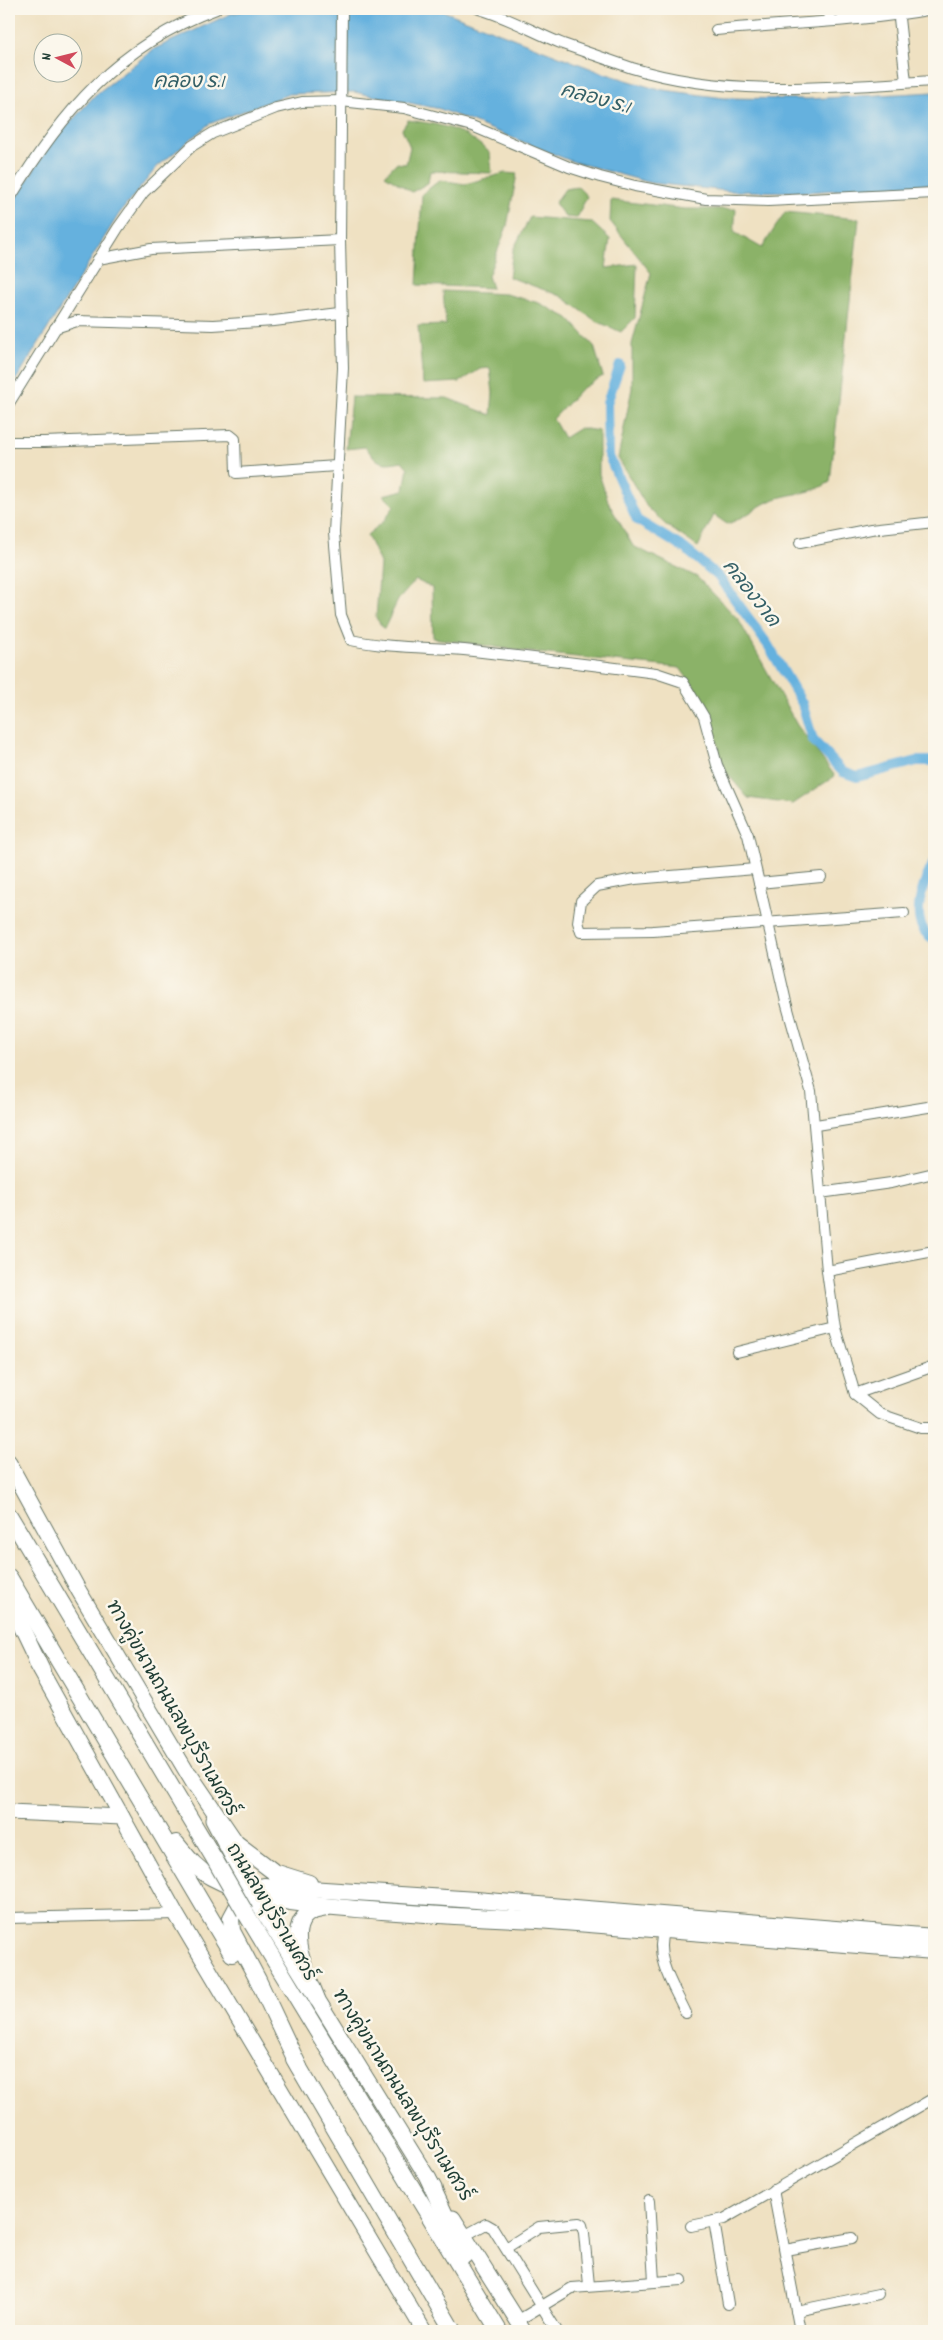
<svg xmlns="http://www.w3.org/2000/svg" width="943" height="2340" font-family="Dekko,'Playpen Sans Thai',sans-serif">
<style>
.forest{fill:#8bb267;stroke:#55784e}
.water{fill:#65b1de;stroke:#427789}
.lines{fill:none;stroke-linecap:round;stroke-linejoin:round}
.canal{stroke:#65b1de;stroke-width:10}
.street-casing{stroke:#687666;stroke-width:12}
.secondary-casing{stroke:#687666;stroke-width:17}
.primary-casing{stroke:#687666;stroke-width:18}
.street{stroke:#fff;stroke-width:10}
.secondary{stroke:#fff;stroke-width:15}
.primary{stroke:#fff;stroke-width:16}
.primary-bridge-casing{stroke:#687666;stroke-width:18;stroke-linecap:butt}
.primary-bridge{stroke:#fff;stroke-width:16}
.labels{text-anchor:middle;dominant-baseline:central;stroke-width:5;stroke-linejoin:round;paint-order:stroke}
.street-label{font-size:19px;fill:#1f3d34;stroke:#fbf7ec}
.water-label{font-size:20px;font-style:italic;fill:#346067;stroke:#fbf7ec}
</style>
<rect width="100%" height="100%" fill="#fbf7ec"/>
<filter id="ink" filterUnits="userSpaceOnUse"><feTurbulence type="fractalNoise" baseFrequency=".02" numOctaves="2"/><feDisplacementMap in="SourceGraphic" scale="10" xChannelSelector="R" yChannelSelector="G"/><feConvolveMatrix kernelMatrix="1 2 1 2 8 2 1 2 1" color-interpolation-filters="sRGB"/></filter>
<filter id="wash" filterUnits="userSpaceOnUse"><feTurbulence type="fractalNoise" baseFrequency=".0096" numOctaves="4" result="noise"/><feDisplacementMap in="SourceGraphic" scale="20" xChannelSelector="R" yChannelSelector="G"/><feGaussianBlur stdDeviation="1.12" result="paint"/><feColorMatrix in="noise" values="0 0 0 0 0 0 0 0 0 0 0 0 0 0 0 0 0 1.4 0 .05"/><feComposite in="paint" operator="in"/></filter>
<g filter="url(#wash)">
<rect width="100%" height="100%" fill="#efe1c2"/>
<g class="forest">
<path d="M408,120C443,125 463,128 490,153L492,173L430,171L428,183L412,192L385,175L396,163L406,164L410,147L402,129Z"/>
<polygon points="505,173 517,174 507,226 488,276 492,288 417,285 422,194 440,180 465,184"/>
<polygon points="578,187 587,196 577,218 565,217 555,203 565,189"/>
<path d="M611,200L685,209H736L734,232L762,248L785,212L859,219L830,482C810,495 795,492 775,499C759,504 746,518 727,524L714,515L698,547L666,525L647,507L618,458L632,388V344L651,273L610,221Z"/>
<polygon points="530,217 591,222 610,239 606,268 637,264 635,318 621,332 596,321 561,296 509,277 513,250"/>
<path d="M443,291L506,294L539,303L568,318L594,346L603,376L581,389L553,419L564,438L580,428L599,431V474L609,504L633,546L697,577L738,619L797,725L835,776L793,804L748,798L725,771L706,704L680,668L530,652L433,638L432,588L416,580L398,600L384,629L376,618L380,563L367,535L384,521L394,506L383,495L404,490L408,468L402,461C381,465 379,464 365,447L346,449L351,397L447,398L491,415L493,393L490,368L480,369L460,382L423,384L418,326L446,325Z"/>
</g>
<polygon class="water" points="252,9 438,9 600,72 656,89 724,98 808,99 934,92 934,184 805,192 728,191 651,183 571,161 440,109 354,92 289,94 209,124 157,167 119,214 9,391 9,209 49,146 95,95 154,49 230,14"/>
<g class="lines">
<g class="canal">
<polyline points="620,365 607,403 608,454 637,520 684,548 718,576 768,645 802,703 813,740 843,772 857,777 917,761 934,761"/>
<path d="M934,862C924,882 906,924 934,939"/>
</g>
</g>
</g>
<g filter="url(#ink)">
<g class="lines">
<g class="street-casing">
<g id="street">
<path d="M342,9L340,240L343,368L334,533L341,615L351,640C388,648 426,647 464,650C528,657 592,665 656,673L683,682L704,717L717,765L748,835L786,1002L811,1091L827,1271L835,1328L855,1394L880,1414L921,1428H934"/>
<path d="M479,9C508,17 535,33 563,44C586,52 609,60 632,68C729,98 834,87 934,81"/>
<polyline points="898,9 906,82"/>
<polyline points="829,20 831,9"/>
<path d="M716,30C788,23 861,22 933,9"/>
<path d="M9,200C61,113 118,45 216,9"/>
<polyline points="98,259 151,249 340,240"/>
<polyline points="55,328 77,321 213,325 274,321 340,313"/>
<polyline points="9,403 118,228 143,193 192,146 213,133 276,108 302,102 341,101 404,108 472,126 569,167 600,177 635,186 706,199 768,201 934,193"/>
<polyline points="9,442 44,442 230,435 235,439 236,473 336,466"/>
<polyline points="800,543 871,529 934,522"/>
<polyline points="755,869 635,879 597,886 581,901 578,922 581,932 653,931 904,913"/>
<polyline points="759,883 821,877"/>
<polyline points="816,1125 934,1106"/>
<polyline points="820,1193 891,1183 934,1173"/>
<polyline points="827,1271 934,1251"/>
<polyline points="737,1352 835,1328"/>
<polyline points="855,1394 934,1366"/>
<polyline points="9,1918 176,1914"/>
<path d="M664,1930C653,1957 674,1987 686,2013"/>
<polyline points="773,2190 800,2331"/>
<polyline points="649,2201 654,2281"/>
<polyline points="714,2221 728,2304"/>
<polyline points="691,2226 724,2219 934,2098"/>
<polyline points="464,2236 486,2224 493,2228 557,2331"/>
<polyline points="506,2248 539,2227 579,2223 582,2225 584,2233 589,2285"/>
<polyline points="785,2250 852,2238"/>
<polyline points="796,2311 878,2294"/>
<polyline points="517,2321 572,2288 682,2280"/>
</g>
</g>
<g class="secondary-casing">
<g id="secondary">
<polyline points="9,1463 79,1591 194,1784"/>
<polyline points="36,1662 176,1914 424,2331"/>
<polyline points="9,1812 122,1817"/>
<polyline points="213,1820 251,1892 434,2188"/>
<polyline points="453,2218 524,2331"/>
</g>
</g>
<g class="primary-casing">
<g id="primary">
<polyline points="9,1515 215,1860"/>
<polyline points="9,1577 232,1954"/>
<polyline points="9,1602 42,1671"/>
<polyline points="189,1774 236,1843 274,1872 309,1883"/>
<path d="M176,1843C186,1855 196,1869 211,1877C263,1905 324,1906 382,1911C434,1915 486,1918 538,1920L934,1951"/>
<polyline points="245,1912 499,2331"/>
<path d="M317,1999C309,1978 282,1927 311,1912C315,1910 322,1909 326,1908"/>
<polyline points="294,2059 453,2331"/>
<polyline points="299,2067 258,1980 232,1931 231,1918 238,1905 251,1892 264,1886 476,1900 934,1937"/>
<polyline points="428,2178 464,2256"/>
</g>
</g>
<use href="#street" class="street"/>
<use href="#secondary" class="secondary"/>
<use href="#primary" class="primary"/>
<g class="primary-bridge-casing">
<polyline id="primary-bridge" points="215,1860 245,1912"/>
</g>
<use href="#primary-bridge" class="primary-bridge"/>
</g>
</g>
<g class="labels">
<g class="street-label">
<text transform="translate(171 1709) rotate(60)">ทางคู่ขนานถนนลพบุรีราเมศวร์</text>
<text transform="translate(270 1913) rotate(59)">ถนนลพบุรีราเมศวร์</text>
<text transform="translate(401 2096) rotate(58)">ทางคู่ขนานถนนลพบุรีราเมศวร์</text>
</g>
<g class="water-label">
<text x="189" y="83">คลอง ร.1</text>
<text transform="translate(595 100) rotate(15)">คลอง ร.1</text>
<text transform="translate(750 594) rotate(52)">คลองวาด</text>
</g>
</g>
<rect width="943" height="2340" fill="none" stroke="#fbf7ec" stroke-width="30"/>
<g transform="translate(58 58) rotate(277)"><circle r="24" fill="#fbf7ec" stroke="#a3ada2"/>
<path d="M0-4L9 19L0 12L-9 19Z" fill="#d1495b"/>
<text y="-8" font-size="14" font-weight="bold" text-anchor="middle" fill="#1f3d34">N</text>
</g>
</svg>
